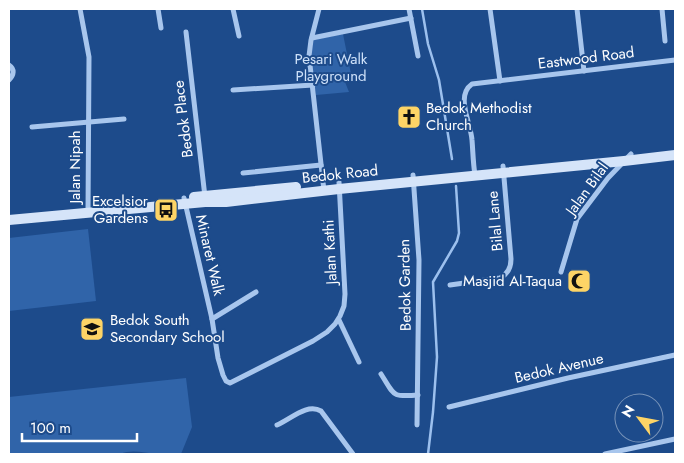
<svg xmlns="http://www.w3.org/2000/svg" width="684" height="463" font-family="Jost,sans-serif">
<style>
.green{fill:#3064a9}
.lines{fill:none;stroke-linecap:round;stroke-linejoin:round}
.stream{stroke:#9cc0ee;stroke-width:2.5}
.street{stroke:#a8c6ed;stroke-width:5}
.secondary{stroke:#d5e4f9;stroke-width:10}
.labels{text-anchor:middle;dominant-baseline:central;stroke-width:4;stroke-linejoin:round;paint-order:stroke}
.street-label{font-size:15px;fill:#fff;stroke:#1d4b8b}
.park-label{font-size:15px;fill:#cee1f9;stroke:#1d4b8b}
.poi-label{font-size:15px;fill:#fff;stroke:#1d4b8b;text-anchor:start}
</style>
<rect width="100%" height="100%" fill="#1d4b8b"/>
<g class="green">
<polygon points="343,34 352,79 345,82 349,92 316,95 311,57 313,40"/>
<polygon points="88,229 96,301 9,311 9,238"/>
<path d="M186,378L192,427L181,454C173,454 165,455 157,454C144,453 132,449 120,454H9V397Z"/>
</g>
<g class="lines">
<g class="stream">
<polyline points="422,9 428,44 439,80 452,159"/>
<polyline points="428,454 433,412 437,357 433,282 457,241 459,233 456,186"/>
</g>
<g class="street">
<polyline points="80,9 89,57 88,212"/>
<polyline points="158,9 161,28"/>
<polyline points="233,9 239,36"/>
<polyline points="319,9 311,40 309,56 324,191"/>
<polyline points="409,9 418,56"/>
<polyline points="490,9 500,81"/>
<polyline points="577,9 584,71"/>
<polyline points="662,9 665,41"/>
<polyline points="186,32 205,197"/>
<polyline points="312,38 411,18"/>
<path d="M9,65C15,69 14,75 9,80"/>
<polyline points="233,90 313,85"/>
<polyline points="32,127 124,119"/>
<polyline points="243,173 321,165"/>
<polyline points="413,175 419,260 417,425"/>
<path d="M475,175C473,163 473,152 472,140C471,123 455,96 472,84L675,60"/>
<polyline points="184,198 212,319 218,358 223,375 226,381 230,383 313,341 327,332 335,324 340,316 344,306 345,294 339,182"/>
<polyline points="561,272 577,219 608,178 631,154"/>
<path d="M450,285L500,278C508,274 511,268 511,259L503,166"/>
<polyline points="212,319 256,292"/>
<polyline points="339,320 359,362"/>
<path d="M381,374C395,396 391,397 418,395"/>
<polyline points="449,407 568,378 675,355"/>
<path d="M277,425C291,419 307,403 321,411L353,454"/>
<polyline points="605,454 675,439"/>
</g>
<g class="secondary">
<polyline points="194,197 296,187"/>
<polyline points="9,220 205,202 226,202 339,189 624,161 675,155"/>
</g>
</g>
<defs>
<g id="church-square" transform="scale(1.25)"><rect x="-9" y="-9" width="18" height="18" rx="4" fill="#fdd466" stroke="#1d4b8b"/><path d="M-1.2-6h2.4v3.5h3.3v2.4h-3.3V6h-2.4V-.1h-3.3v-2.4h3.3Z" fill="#111"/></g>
<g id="bus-square" transform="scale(1.25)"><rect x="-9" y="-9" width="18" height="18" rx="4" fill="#fdd466" stroke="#1d4b8b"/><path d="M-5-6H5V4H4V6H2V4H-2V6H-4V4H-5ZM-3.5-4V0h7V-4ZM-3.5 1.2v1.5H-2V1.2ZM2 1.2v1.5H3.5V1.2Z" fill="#111"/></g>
<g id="mosque-square" transform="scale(1.25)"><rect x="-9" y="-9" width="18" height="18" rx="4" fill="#fdd466" stroke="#1d4b8b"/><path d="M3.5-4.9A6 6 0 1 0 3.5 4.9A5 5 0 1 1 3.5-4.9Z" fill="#111"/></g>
<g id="school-square" transform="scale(1.25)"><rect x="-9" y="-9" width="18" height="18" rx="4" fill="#fdd466" stroke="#1d4b8b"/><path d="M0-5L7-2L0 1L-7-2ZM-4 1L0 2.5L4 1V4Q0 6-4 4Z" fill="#111"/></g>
</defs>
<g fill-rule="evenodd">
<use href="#church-square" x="409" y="117"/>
<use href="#bus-square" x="166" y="210"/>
<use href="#mosque-square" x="579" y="281"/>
<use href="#school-square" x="92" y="329"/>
</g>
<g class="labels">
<g class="street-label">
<text transform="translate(586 58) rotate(-7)">Eastwood Road</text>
<text transform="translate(183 119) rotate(-97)">Bedok Place</text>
<text transform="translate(75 167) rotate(-90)">Jalan Nipah</text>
<text transform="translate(340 174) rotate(-6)">Bedok Road</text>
<text transform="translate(587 189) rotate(-54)">Jalan Bilal</text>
<text transform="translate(495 221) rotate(-95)">Bilal Lane</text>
<text transform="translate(330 252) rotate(-93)">Jalan Kathi</text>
<text transform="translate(210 255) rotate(77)">Minaret Walk</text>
<text transform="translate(405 285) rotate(-91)">Bedok Garden</text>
<text transform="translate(559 368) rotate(-13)">Bedok Avenue</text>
</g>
<g class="park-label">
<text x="331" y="59">Pesari Walk<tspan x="331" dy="17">Playground</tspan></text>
</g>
<g class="poi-label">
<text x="426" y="108">Bedok Methodist<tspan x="426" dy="17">Church</tspan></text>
<text x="148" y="201" text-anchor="end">Excelsior<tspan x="148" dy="17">Gardens</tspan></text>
<text x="562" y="281" text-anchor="end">Masjid Al-Taqua</text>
<text x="110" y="320">Bedok South<tspan x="110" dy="17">Secondary School</tspan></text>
</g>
</g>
<rect width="684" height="463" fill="none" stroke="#ffffff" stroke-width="20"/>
<g transform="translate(639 418) rotate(302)"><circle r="24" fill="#1d4b8b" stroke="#7793b9"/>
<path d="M0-4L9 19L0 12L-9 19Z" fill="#fdd466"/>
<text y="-8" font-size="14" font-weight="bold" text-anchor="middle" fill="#ffffff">N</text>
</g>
<path d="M22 433v8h115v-8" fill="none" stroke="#ffffff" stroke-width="2.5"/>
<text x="30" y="433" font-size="15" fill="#ffffff" stroke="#1d4b8b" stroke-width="4" paint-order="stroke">100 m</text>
</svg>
